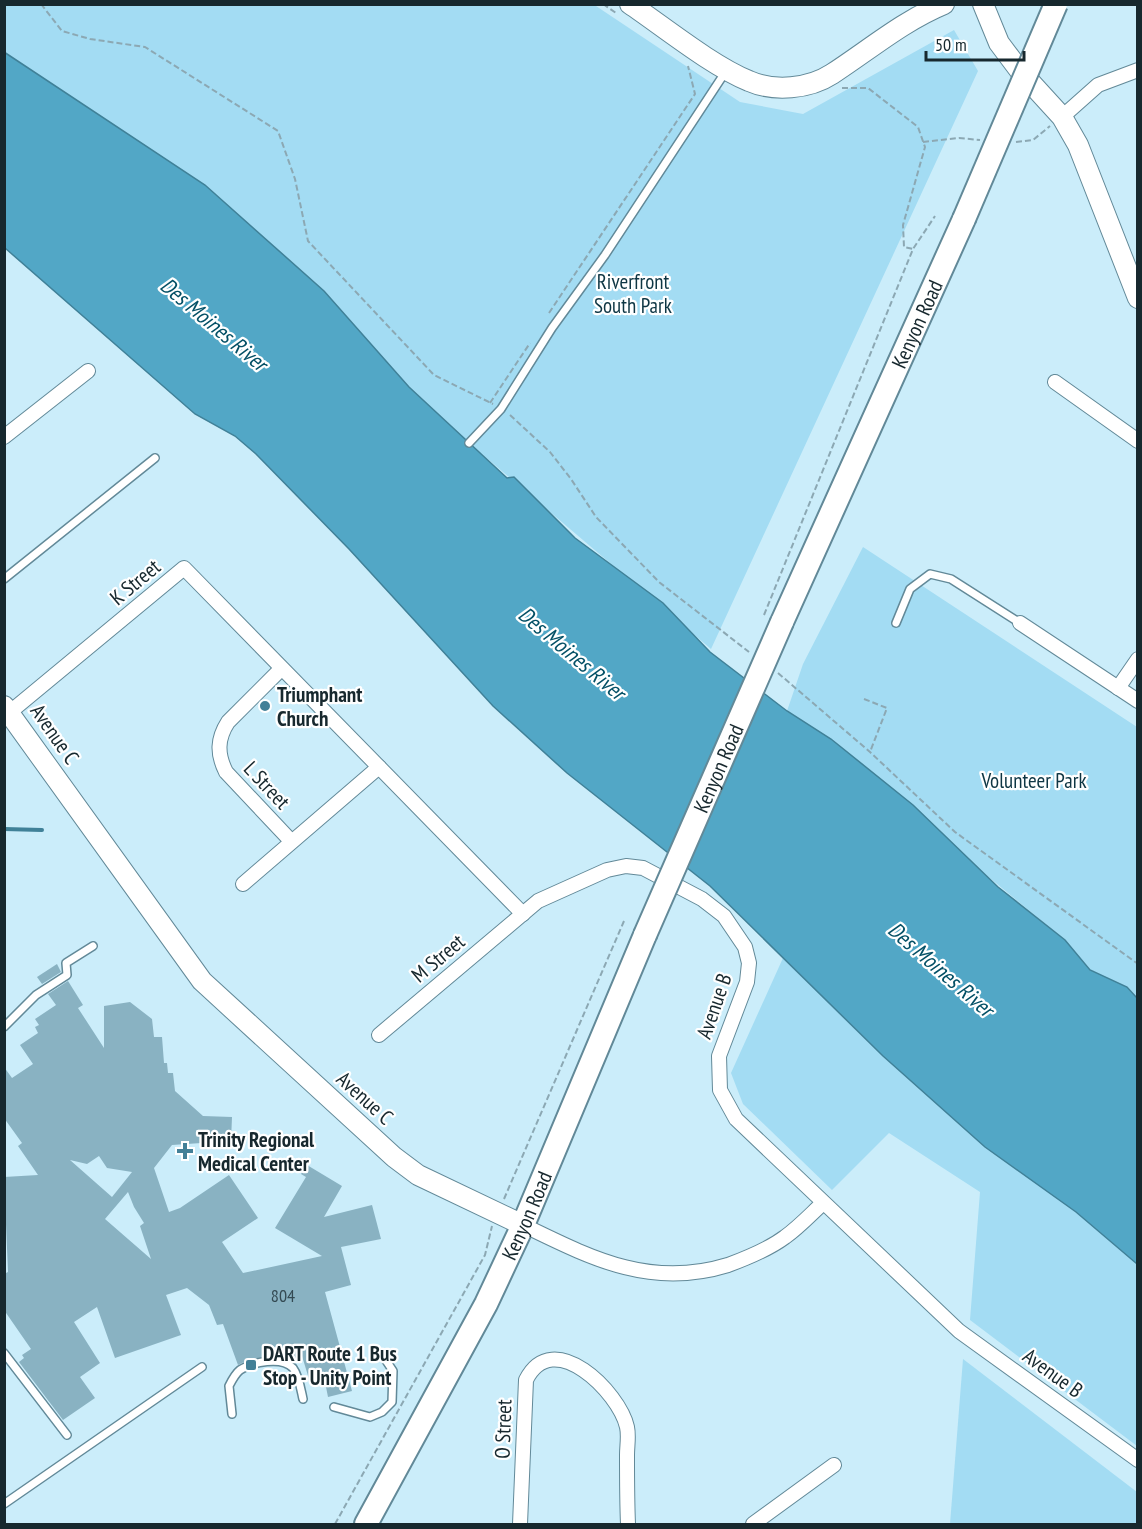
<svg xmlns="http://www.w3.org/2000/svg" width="1142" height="1529" font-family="'PT Sans Narrow',sans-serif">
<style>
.green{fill:#a3dcf3}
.water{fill:#52a7c6;stroke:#408198;stroke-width:1.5}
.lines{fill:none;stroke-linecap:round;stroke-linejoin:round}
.stream{stroke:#408198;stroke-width:4}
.building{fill:#89b2c2;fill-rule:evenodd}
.lane-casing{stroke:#628998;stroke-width:10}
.street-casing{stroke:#628998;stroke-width:16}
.secondary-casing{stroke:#628998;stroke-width:22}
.primary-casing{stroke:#628998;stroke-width:26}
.path{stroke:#8ca8b3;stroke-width:2;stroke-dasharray:6 3;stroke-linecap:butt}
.lane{stroke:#fff;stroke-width:7}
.street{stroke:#fff;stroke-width:14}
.secondary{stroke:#fff;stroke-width:20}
.primary{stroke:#fff;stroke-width:22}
.primary-bridge-casing{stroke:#628998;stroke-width:26;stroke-linecap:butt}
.primary-bridge{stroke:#fff;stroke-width:22}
.poi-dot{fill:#438097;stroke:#fff;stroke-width:2}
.labels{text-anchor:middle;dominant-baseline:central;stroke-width:4.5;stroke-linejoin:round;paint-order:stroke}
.number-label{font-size:18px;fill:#344a53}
.park-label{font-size:21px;fill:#0e3644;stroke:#fff}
.street-label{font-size:21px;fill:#17282e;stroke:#fff}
.poi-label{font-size:21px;font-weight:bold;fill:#17282e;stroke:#fff;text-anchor:start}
.water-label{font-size:22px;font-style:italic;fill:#045066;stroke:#fff}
</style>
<rect width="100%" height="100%" fill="#cbedfa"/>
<g class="green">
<polygon points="593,4 740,102 803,114 954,30 978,71 711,649 469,443 409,387 5,67 5,5"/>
<polygon points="863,547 1137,727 1137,998 1127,987 1090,970 1065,940 787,711 803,664"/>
<polygon points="783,958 883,1056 985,1147 1076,1212 1137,1264 1137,1446 970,1320 980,1192 889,1133 832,1190 743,1104 731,1073"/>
<polygon points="963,1359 1137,1492 1137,1524 950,1524"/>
</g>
<polygon class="water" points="4,52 205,185 324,291 409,387 507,478 514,477 575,538 663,603 710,652 787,711 831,739 913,805 998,887 1065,940 1090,970 1127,987 1137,998 1137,1264 1076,1212 985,1147 883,1056 710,886 567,773 493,706 349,549 256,454 235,436 195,414 5,248"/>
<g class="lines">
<polyline class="stream" points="4,829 42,830"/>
</g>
<g class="building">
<polygon points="57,964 61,972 42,984 37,977"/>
<path d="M68,981L83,1005L78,1008L104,1048V1006L130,1002L152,1019L154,1037H162L164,1063H167L168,1073H173L175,1091L203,1116L232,1117L231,1141L172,1145L154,1168L169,1212L180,1208L229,1175L258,1218L222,1242L243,1273L322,1256L275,1228L306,1177L301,1174L307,1165L342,1186L324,1217L372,1205L381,1239L341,1247L351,1285L325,1292L352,1391L328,1397L326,1387L309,1379L302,1356L296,1358L269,1344L272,1356L250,1359L238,1365L223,1324L217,1325L209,1305L187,1288L166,1295L181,1335L115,1358L97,1307L74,1322L100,1363L80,1377L95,1398L63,1420L19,1362L24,1358L22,1355L31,1349L4,1310V1274L8,1272L4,1177L38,1175L18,1146L22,1143L4,1118V1067L12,1078L33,1064L20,1045L38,1033L35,1027L39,1025L35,1019L56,1005L48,994ZM99,1156L107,1168L132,1172L112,1197L70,1160L87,1164ZM128,1192L134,1207L144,1223L140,1226L151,1259L105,1219Z"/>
</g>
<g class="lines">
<g class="lane-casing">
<g id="lane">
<polyline points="469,443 501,409 552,328 605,255 726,71"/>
<polyline points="4,579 155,458"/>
<polyline points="896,623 910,589 930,574 951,579 1020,623"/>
<polyline points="4,1027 36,995 67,975 66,963 93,946"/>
<polyline points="4,1353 67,1435"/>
<polyline points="334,1407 370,1417 382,1412 392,1402 393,1371 381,1353"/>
<path d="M232,1414L229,1386C232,1380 235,1374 240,1370C252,1362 282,1356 293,1368C299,1376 301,1390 303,1399"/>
<polyline points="4,1504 202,1367"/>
</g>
</g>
<g class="street-casing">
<g id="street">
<polyline points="1062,117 1098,85 1138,70"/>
<polyline points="1055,382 1138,441"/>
<polyline points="4,437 88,371"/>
<polyline points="1020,623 1138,701"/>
<path d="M281,669L228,722C217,739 217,754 226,772L291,841"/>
<polyline points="1118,688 1138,659"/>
<polyline points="4,717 184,568 523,914"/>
<polyline points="243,884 379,767"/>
<polyline points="379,1035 538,901 607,870 626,866 643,868 702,899 724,916 745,947 749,963 747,982 719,1056 720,1090 736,1119 959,1331 1138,1460"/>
<path d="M523,1225C591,1258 650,1289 728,1265C747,1258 769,1249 785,1237C799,1227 811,1214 823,1203"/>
<path d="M520,1524L526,1380C553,1326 619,1392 627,1427C629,1436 627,1446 627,1455C627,1478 627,1501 628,1524"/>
<polyline points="753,1524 834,1465"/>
</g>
</g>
<g class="secondary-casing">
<g id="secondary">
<path d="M630,4C664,27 712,66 749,81C774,92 809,89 832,74C869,50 903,21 944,4"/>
<polyline points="983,4 999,43 1020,71 1062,117 1078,145 1138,298"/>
<polyline points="4,706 202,981 394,1157 418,1175 523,1225"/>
</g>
</g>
<g class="primary-casing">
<g id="primary">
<path id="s1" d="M782,622L964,219"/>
<path id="s2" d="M366,1524L486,1304L523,1225L645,935"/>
</g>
</g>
<g class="path">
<polyline points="41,4 62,31 90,39 145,47 278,131 295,179 308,241 434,375 493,404"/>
<polyline points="603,4 616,13"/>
<polyline points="842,88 868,88 918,127 925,147 903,225 904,247 913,249"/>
<polyline points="923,142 959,138 980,140"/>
<polyline points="1016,142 1033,140 1050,126"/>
<polyline points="549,313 695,94 688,66"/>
<polyline points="490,403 530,343"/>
<polyline points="510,415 550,452 571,479 596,517 659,582 749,652"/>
<polyline points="764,615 913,249 935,216"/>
<polyline points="778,673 870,752 955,832 1138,964"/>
<polyline points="864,699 887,708 870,752"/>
<polyline points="504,1199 624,921"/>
<polyline points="335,1524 485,1255 492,1226"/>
</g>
<use href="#lane" class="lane"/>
<use href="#street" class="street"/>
<use href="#secondary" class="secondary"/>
<use href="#primary" class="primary"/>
<g class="primary-bridge-casing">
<g id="primary-bridge">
<polyline points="964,219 1056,4"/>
<path id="s3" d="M645,935L782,622"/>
</g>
</g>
<use href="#primary-bridge" class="primary-bridge"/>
</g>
<g class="poi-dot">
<circle cx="265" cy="706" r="6"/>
<path d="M182 1142h6v6h6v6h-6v6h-6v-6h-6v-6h6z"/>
<rect x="245" y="1359" width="12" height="12" rx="3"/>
</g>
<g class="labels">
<g class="number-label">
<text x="283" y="1295">804</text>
</g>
<g class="park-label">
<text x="633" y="281">Riverfront<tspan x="633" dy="24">South Park</tspan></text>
<text x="1034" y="780">Volunteer Park</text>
</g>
<g class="street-label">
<text stroke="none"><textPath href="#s1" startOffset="327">Kenyon Road</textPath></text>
<text transform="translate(135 582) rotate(-40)">K Street</text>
<text transform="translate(55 734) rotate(55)">Avenue C</text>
<text stroke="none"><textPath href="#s3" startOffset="182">Kenyon Road</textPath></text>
<text transform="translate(267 785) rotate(47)">L Street</text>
<text transform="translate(438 958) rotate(-40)">M Street</text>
<text transform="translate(714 1006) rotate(-71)">Avenue B</text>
<text transform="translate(365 1098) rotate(42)">Avenue C</text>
<text stroke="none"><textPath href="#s2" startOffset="348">Kenyon Road</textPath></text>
<text transform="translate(1053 1373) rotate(36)">Avenue B</text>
<text transform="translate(503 1429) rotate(-88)">O Street</text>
</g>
<g class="poi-label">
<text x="277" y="694">Triumphant<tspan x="277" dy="24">Church</tspan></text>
<text x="198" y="1139">Trinity Regional<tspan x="198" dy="24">Medical Center</tspan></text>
<text x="263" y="1353">DART Route 1 Bus<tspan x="263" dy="24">Stop - Unity Point</tspan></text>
</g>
<g class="water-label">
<text transform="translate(214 324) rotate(40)">Des Moines River</text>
<text transform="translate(572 653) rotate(40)">Des Moines River</text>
<text transform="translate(941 969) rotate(41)">Des Moines River</text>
</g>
</g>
<rect width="1142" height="1529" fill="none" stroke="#17282e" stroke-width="12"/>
<path d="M926 51v9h98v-9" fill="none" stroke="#17282e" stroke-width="3"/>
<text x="935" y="51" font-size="18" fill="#17282e" stroke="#ffffff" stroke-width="4.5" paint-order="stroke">50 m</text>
</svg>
